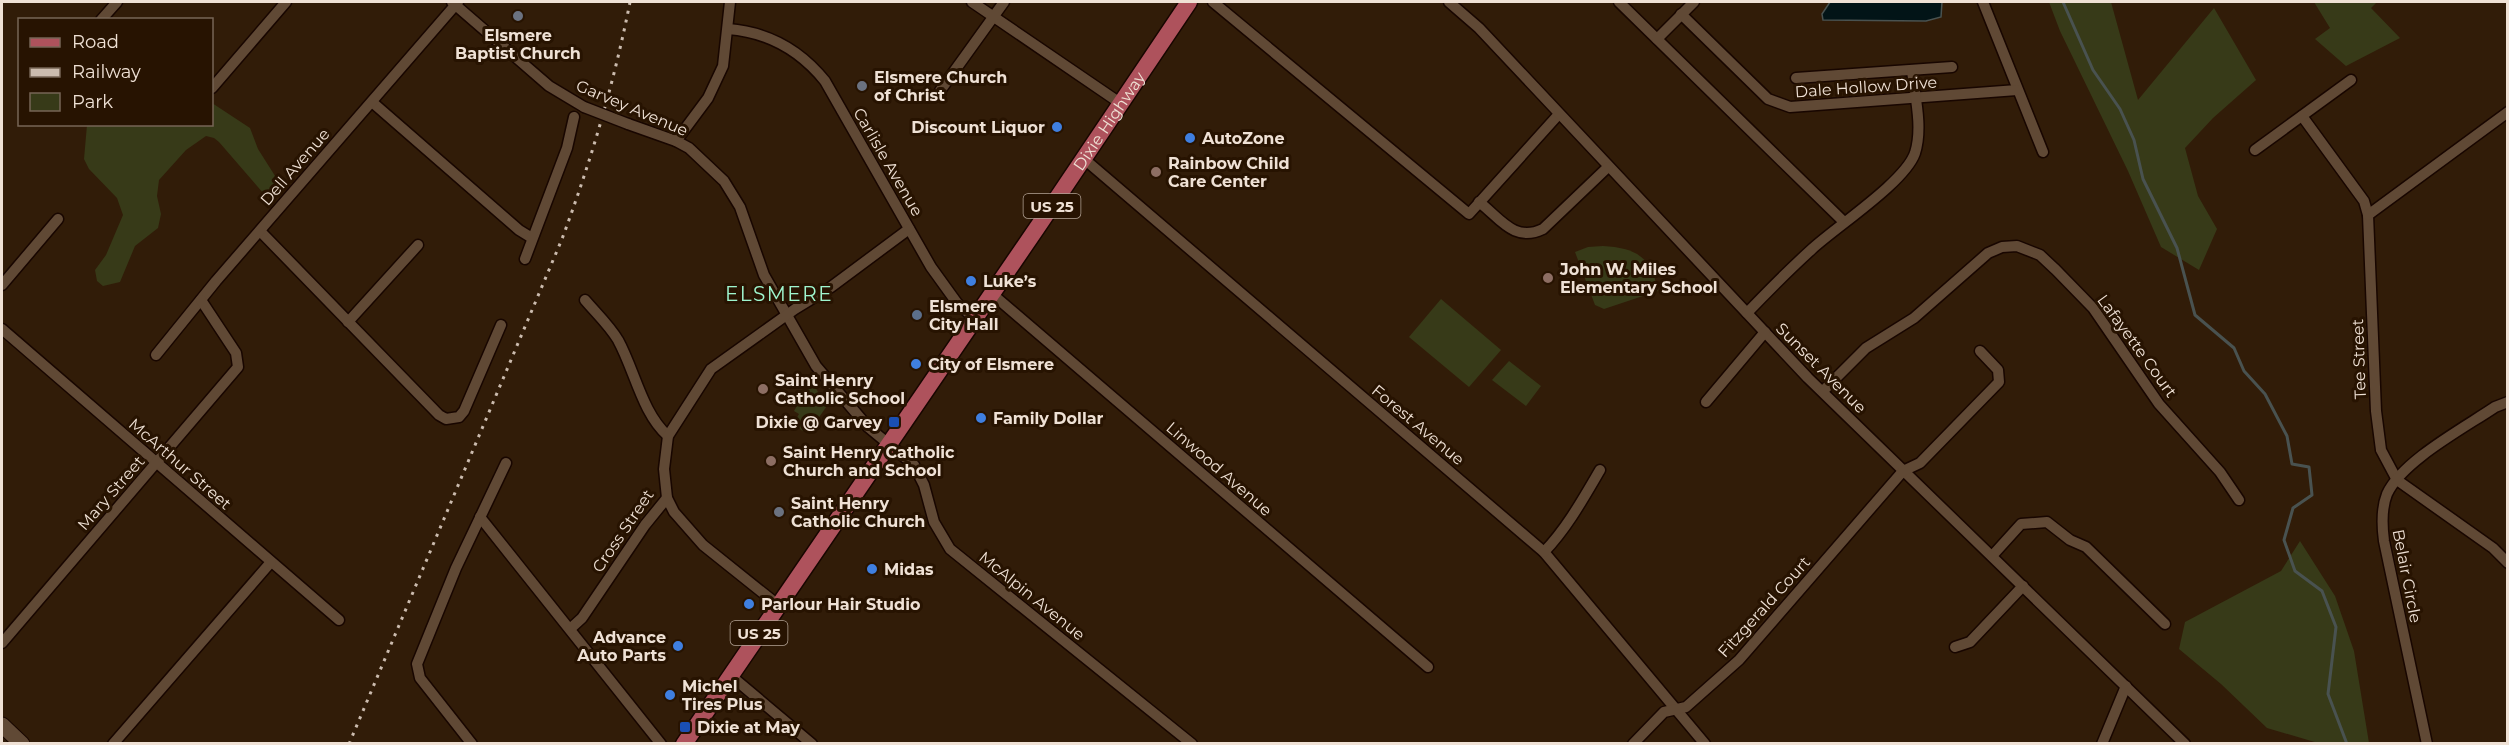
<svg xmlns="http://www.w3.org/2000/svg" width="2509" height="745" font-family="Montserrat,sans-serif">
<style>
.green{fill:#373a18}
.water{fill:#021417;stroke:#495250;stroke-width:1.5}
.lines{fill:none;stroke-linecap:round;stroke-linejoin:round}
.stream{stroke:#495250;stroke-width:3}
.minor-casing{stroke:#180600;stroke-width:13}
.secondary-casing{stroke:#180600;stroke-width:17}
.primary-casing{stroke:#180600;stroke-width:19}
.minor{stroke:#604935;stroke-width:10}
.secondary{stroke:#604935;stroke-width:15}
.primary{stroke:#ae525c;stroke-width:16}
.rail{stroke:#ccbcaf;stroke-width:3;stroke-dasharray:3 6;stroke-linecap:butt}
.minor-bridge-casing{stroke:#180600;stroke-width:13;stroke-linecap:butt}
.minor-bridge{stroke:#604935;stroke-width:10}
.worship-dot{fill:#6b7280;stroke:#271301;stroke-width:2}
.shop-dot{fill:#3f7fe0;stroke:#271301;stroke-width:2}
.education-dot{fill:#8d6e63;stroke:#271301;stroke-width:2}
.service-dot{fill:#5c6f8a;stroke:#271301;stroke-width:2}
.transit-dot{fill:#1a4fb4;stroke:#271301;stroke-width:2}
.labels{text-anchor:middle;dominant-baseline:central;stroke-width:6;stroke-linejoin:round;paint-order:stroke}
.shield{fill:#271301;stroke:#b3a395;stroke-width:1.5}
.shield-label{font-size:15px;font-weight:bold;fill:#efe1d5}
.poi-label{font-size:16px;font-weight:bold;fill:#efe1d5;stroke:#271301;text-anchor:start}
.street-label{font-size:16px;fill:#efe1d5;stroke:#271301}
.quarter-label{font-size:20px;letter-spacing:1.5px;fill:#9ff5ce;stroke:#271301}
</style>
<rect width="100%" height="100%" fill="#311c08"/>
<g class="green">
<polygon points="2049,2 2111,2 2138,100 2214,8 2256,80 2213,118 2185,148 2198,196 2217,229 2199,270 2161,247 2128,171 2060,31"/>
<polygon points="2314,2 2377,2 2371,8 2400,38 2346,66 2315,39 2330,28"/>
<polygon points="212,103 250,128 258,149 277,179 277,189 274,196 264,194 219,142 214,138 206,136 186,150 159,180 157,196 161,214 158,228 135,246 120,282 103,286 97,281 95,270 106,255 123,215 117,198 89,169 84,159 87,125 212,124"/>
<path d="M1603,246C1637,248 1651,257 1658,291L1604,309L1595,305L1575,252L1588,247Z"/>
<polygon points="1441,299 1501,350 1469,387 1409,337"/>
<polygon points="1509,361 1541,386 1526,406 1492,380"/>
<polygon points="813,383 818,392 829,403 808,433 801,430 795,421 799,414 794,411 809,385"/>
<polygon points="2300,541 2335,596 2354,651 2369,743 2318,743 2267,728 2221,684 2179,649 2185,622 2281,571"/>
</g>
<polygon class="water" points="1830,2 1942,2 1941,17 1926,21 1823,20 1822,14"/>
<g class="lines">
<polyline class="stream" points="2063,2 2093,70 2120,109 2134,140 2143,179 2177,248 2195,315 2234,348 2244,371 2265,394 2287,436 2292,464 2309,467 2312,495 2293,508 2284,540 2295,571 2322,591 2336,627 2328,694 2347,744"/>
<g class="minor-casing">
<g id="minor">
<polyline points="452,2 549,86 584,107"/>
<polyline points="972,2 1120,103"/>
<polyline points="1213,2 1469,214 1559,114"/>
<polyline points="1449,2 1479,28 1808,378 2185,744"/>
<polyline points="1619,2 1844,222"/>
<polyline points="1983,2 2043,152"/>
<polyline points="1681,14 1768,99 1790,107 2017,90"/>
<polyline points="101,20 117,2"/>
<path d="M728,29C768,32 800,50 825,81L931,267L957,303L974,318"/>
<polyline points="1657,39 1694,2"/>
<polyline points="1796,78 1952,67"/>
<polyline points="212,88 286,2"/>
<polyline points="940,91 1004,2"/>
<polyline points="372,102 519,230 532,238"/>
<polyline points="2302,116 2364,201 2368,215 2376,411 2381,450 2397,480 2493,548 2508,563"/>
<polyline points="628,124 676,141 689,148 724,181 740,207 764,275 816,366 868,427 914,465 924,485 934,522 950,549 1192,744"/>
<polyline points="676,141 708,98 723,66 730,2"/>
<polyline points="2255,150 2351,80"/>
<polyline points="1083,158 1544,552 1705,744"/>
<path d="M1479,202C1500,218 1514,243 1543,229L1608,167"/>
<polyline points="2368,215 2508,112"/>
<polyline points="260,231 439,415 446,419 459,417 464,411 501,325"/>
<polyline points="525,259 567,148 574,117"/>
<polyline points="2,285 58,219"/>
<polyline points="991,293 1428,667"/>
<path d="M585,300C596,313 609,325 618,340C635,371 642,413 668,436"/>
<path d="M1747,313C1768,291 1790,269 1812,249C1837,226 1905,182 1915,153C1923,128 1915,96 1912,71"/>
<polyline points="348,322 418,245"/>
<polyline points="2,329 339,620"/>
<polyline points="156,355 216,281 458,2"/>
<polyline points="1823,391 1866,348 1914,318 1988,253 2002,247 2017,246 2040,255 2056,270 2093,308 2159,404 2220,472 2239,500"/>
<polyline points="1706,402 1765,332"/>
<polyline points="480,517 661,744"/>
<path d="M1544,552C1567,528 1583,499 1600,470"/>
<polyline points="1992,556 2021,524 2047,522 2070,540 2086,547 2165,624"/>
<polyline points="778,605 703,545 674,512 667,498 664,469 668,436 711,369 795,309 831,287 909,229"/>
<polyline points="570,629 582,618 645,525 667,498"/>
<polyline points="2,643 238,367 236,353 201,300"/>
<polyline points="1955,647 1970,642 2023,586"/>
<polyline points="730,675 812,744"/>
<polyline points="113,744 271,562"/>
<polyline points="472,744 420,678 417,664 456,568 506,463"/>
<polyline points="1633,744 1664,712 1686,707 1739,660 1903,471 1920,463 1999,382 1998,370 1980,351"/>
<polyline points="2102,744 2126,686"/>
<path d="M2427,744L2384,541C2382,526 2381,509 2387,494C2402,461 2464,428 2495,407L2508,402"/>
</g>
</g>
<g class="secondary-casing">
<polyline id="secondary" points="2,725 22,744"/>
</g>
<g class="primary-casing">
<g id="primary">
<path id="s1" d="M684,744L1041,222L1189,2"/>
</g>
</g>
<use href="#minor" class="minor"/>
<use href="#secondary" class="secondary"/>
<use href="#primary" class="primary"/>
<path class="rail" d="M349,744L562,239C591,161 614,83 630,2"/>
<g class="minor-bridge-casing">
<polyline id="minor-bridge" points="584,107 628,124"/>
</g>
<use href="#minor-bridge" class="minor-bridge"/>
</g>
<g class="worship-dot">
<circle cx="518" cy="16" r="6"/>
<circle cx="862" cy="86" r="6"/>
<circle cx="779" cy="512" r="6"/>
</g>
<g class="shop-dot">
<circle cx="1057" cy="127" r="6"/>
<circle cx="1190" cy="138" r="6"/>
<circle cx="971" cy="281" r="6"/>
<circle cx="916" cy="364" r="6"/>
<circle cx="981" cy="418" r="6"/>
<circle cx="872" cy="569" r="6"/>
<circle cx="749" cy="604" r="6"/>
<circle cx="678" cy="646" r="6"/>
<circle cx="670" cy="695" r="6"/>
</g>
<g class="education-dot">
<circle cx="1156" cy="172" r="6"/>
<circle cx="1548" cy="278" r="6"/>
<circle cx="763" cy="389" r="6"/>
<circle cx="771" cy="461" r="6"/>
</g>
<circle class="service-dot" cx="917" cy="315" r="6"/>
<g class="transit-dot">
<rect x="888" y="416" width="12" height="12" rx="3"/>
<rect x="679" y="721" width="12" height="12" rx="3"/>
</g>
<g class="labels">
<g class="shield">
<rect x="1023.5" y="194" width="57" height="24" rx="4.5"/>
<rect x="730.5" y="621" width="57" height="24" rx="4.5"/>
</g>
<g class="shield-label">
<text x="1052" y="206">US 25</text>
<text x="759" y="633">US 25</text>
</g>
<g class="poi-label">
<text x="518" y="35" text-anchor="middle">Elsmere<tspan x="518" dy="18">Baptist Church</tspan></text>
<text x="874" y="77">Elsmere Church<tspan x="874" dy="18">of Christ</tspan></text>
<text x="1045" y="127" text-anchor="end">Discount Liquor</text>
<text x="1202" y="138">AutoZone</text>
<text x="1168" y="163">Rainbow Child<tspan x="1168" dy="18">Care Center</tspan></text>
<text x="1560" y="269">John W. Miles<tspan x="1560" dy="18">Elementary School</tspan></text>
<text x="983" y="281">Luke’s</text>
<text x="929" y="306">Elsmere<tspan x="929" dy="18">City Hall</tspan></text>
<text x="928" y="364">City of Elsmere</text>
<text x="775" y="380">Saint Henry<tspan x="775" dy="18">Catholic School</tspan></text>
<text x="993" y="418">Family Dollar</text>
<text x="882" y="422" text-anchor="end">Dixie @ Garvey</text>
<text x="783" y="452">Saint Henry Catholic<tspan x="783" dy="18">Church and School</tspan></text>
<text x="791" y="503">Saint Henry<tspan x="791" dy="18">Catholic Church</tspan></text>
<text x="884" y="569">Midas</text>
<text x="761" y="604">Parlour Hair Studio</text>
<text x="666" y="637" text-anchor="end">Advance<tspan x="666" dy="18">Auto Parts</tspan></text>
<text x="682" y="686">Michel<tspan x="682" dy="18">Tires Plus</tspan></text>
<text x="697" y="727">Dixie at May</text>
</g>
<g class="street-label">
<text transform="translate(1866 87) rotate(-4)">Dale Hollow Drive</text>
<text transform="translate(632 108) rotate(23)">Garvey Avenue</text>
<text stroke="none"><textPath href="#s1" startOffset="754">Dixie Highway</textPath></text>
<text transform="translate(888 162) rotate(60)">Carlisle Avenue</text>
<text transform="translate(295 167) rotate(-49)">Dell Avenue</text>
<text transform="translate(2137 346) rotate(54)">Lafayette Court</text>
<text transform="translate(2359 359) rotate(-92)">Tee Street</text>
<text transform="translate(1821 368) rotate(45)">Sunset Avenue</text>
<text transform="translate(1418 425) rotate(40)">Forest Avenue</text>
<text transform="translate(180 464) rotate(41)">McArthur Street</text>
<text transform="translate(1219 469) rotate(41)">Linwood Avenue</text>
<text transform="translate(111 493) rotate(-49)">Mary Street</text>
<text transform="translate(623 531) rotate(-56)">Cross Street</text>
<text transform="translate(2407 576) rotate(79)">Belair Circle</text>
<text transform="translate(1032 596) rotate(39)">McAlpin Avenue</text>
<text transform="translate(1764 607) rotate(-48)">Fitzgerald Court</text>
</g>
<g class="quarter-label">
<text x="779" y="294">ELSMERE</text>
</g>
</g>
<rect width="2509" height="745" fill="none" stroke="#efe1d5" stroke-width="6"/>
<rect x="18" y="18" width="195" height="108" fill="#271301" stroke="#776556" stroke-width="1.5"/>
<rect x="30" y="38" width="30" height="9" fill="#ae525c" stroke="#776556" stroke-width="1.5"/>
<text x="72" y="48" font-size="18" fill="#efe1d5">Road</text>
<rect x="30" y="68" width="30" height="9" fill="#ccbcaf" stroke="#776556" stroke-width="1.5"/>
<text x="72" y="78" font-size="18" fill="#efe1d5">Railway</text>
<rect x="30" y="93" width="30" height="18" fill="#373a18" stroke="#776556" stroke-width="1.5"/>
<text x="72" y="108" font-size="18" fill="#efe1d5">Park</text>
</svg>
